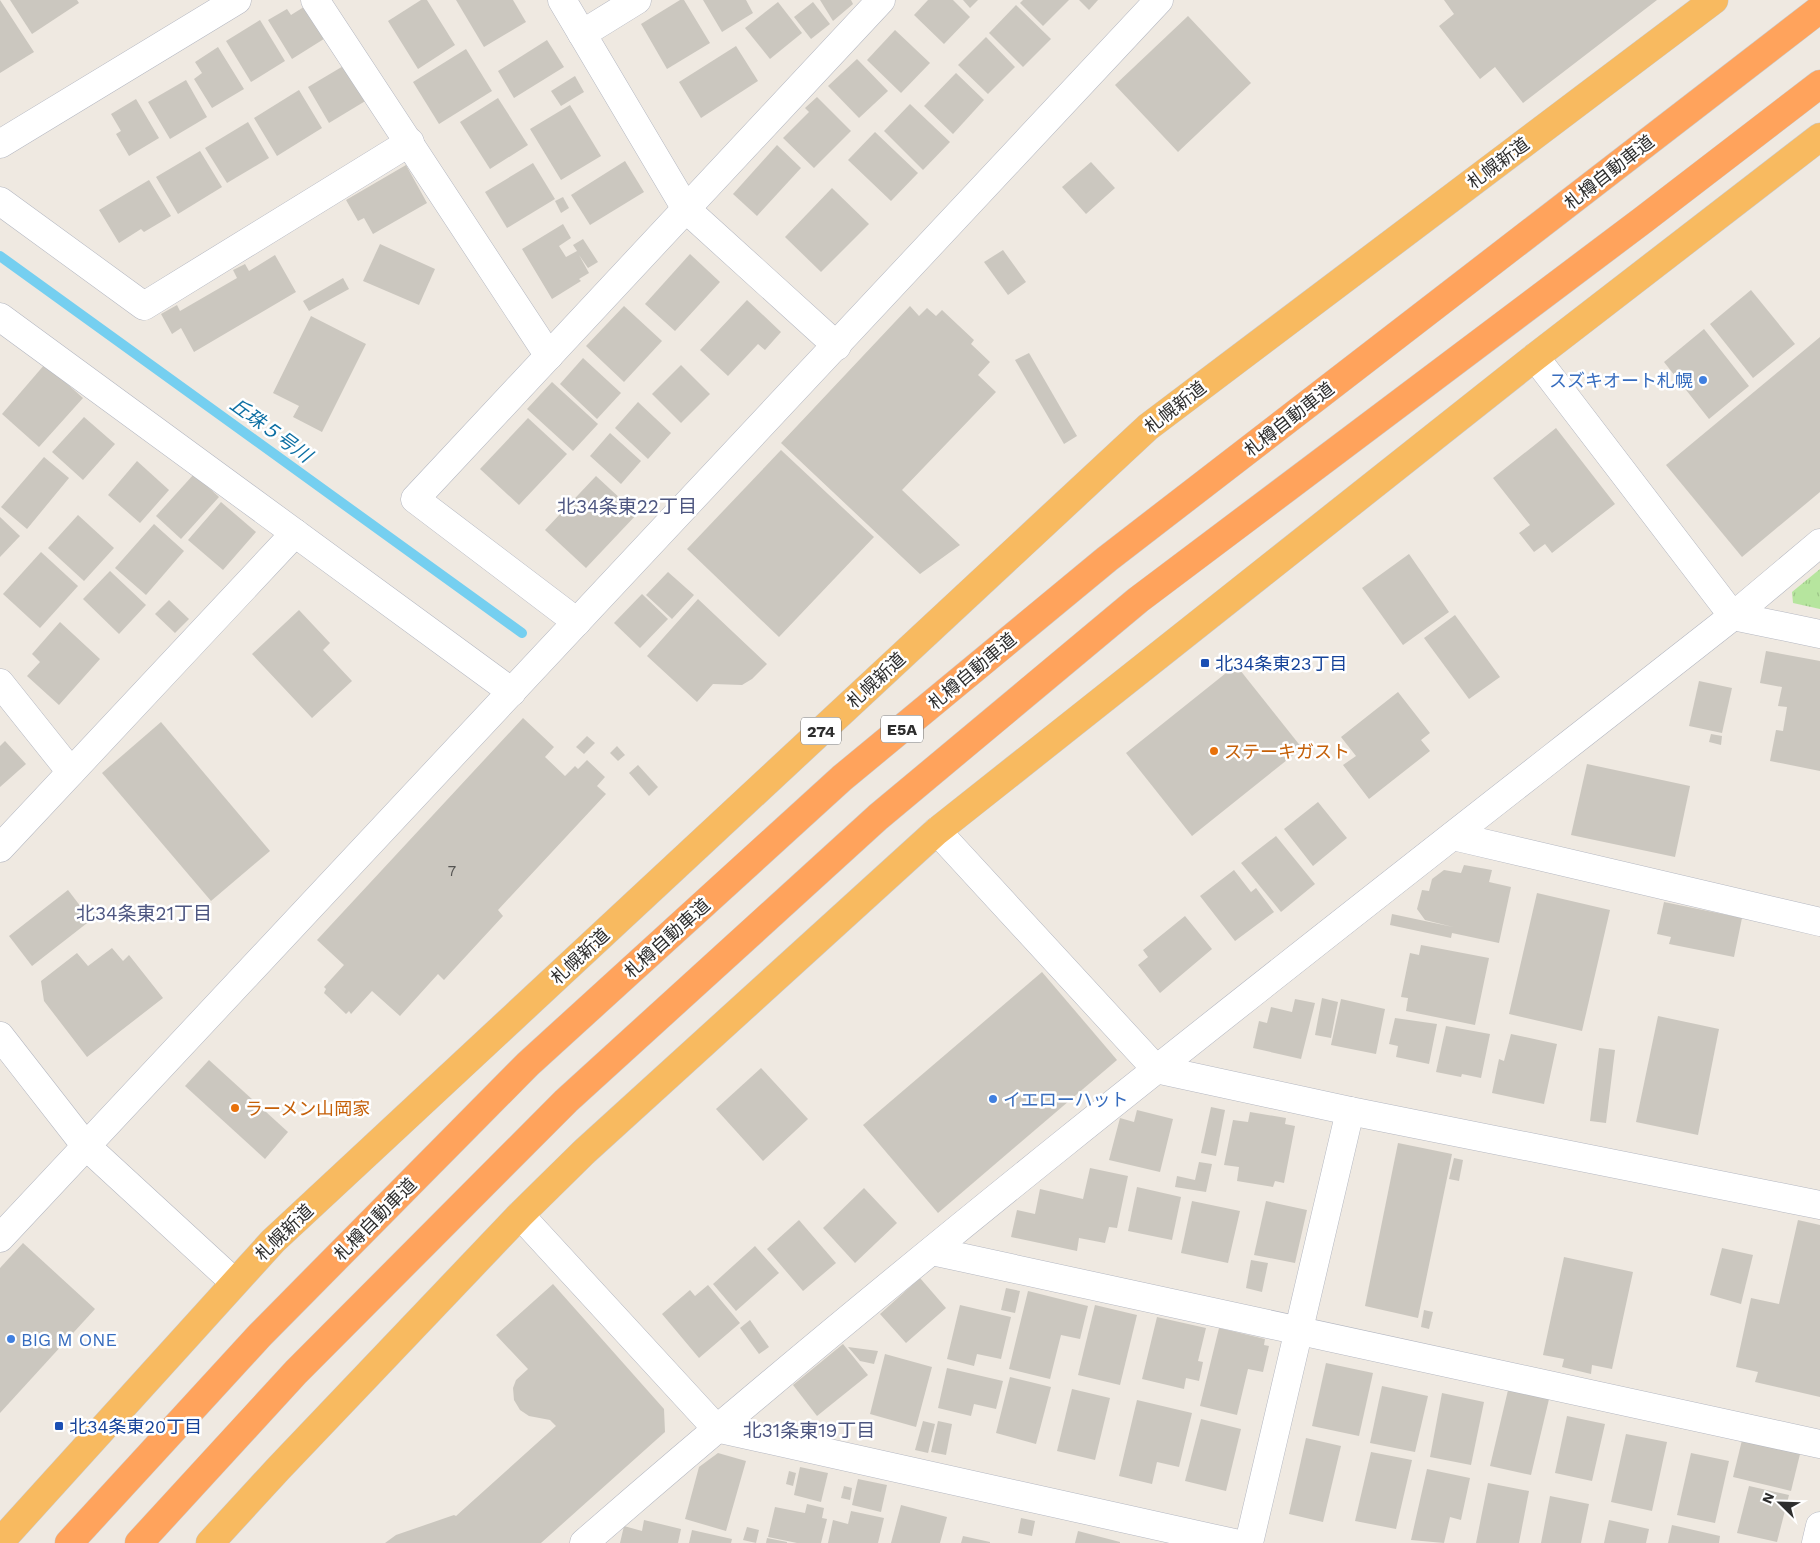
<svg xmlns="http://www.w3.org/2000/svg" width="1820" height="1543" font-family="'Work Sans','Noto Sans JP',sans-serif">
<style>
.park{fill:url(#park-tufts)}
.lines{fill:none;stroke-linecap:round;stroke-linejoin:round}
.stream{stroke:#75cff0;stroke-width:10}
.building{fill:#cbc7bf}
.minor-casing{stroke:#b4b7c1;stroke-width:29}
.trunk-casing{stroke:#c9c9c9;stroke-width:29}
.motorway-casing{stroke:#c9c9c9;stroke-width:29}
.minor{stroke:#fff;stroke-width:28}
.trunk{stroke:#f8ba60;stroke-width:28}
.motorway{stroke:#ffa35c;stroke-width:28}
.shop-dot{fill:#3f7fe0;stroke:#fff;stroke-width:2}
.transit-dot{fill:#1a4fb4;stroke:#fff;stroke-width:2}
.food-dot{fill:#e8710a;stroke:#fff;stroke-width:2}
.labels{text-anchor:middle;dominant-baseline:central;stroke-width:5;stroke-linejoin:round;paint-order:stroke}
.number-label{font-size:15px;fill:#555452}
.shield{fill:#fff;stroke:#6d6d6d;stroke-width:1}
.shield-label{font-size:16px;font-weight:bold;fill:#2e2e2e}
.street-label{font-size:18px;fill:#2e2e2e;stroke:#fff}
.shop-label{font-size:18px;fill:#366cbe;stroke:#fff;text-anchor:start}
.transit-label{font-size:18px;fill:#164399;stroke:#fff;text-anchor:start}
.food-label{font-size:18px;fill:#c56008;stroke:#fff;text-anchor:start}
.water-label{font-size:19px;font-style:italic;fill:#0d6fa3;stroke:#fff}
.neighbourhood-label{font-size:19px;fill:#4d5680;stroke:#fff}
</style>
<defs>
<pattern id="park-tufts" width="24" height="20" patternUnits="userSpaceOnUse" patternTransform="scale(1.25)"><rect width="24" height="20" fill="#b6e59e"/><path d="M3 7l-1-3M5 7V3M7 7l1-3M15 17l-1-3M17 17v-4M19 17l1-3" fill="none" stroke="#9dc588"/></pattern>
</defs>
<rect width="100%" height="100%" fill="#efe9e1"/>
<polygon class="park" points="1820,569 1820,609 1793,603 1792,592"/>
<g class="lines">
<polyline class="stream" points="0,256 522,633"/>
</g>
<g class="building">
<polygon points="0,0 34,52 0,73"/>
<polygon points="10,0 77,0 79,3 32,34"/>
<polygon points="421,0 427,0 455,45 418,69 388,21"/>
<polygon points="456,0 513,0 526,22 484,47"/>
<polygon points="680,0 684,0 710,43 667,69 641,24"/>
<polygon points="703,0 746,0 753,13 722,32"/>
<polygon points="820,0 851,0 853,4 833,21"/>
<polygon points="928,0 953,0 970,17 944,44 914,15"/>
<polygon points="963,0 978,0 970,8"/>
<polygon points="1023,0 1069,0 1043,26 1020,3"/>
<polygon points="1079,0 1098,0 1089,10"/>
<polygon points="1444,0 1657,0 1523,103 1495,67 1480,79 1439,26 1454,14"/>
<polygon points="778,2 802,33 770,59 745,28"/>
<polygon points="813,2 830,24 811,39 794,17"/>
<polygon points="307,5 327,37 292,59 268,20 287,9 291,15"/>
<polygon points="1016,5 1051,39 1023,67 989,33"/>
<polygon points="1188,16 1251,83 1178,152 1115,85"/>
<polygon points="260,20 285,61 251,82 226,41"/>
<polygon points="895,30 930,63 901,93 867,60"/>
<polygon points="986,37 1015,67 988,94 958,65"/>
<polygon points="547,40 564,67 514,98 498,71"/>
<polygon points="736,46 758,81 701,118 679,82"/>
<polygon points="218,47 244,89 212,108 194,79 202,73 195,62"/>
<polygon points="466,49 492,91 439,124 413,82"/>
<polygon points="857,59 888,91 859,118 828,86"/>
<polygon points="345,65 367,100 329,123 308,87"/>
<polygon points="956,73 984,100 953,134 924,106"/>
<polygon points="575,76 584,92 561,106 551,91"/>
<polygon points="186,80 207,117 170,139 148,102"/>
<polygon points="299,90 322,128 277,156 254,118"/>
<polygon points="817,97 851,131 814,168 783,138 809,112 805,108"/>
<polygon points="498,98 528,145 490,169 460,122"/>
<polygon points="136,99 159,138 129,156 116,134 121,131 111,114"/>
<polygon points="910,104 950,142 923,170 884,131"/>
<polygon points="570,105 601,156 561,180 530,129"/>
<polygon points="248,122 269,158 227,183 205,148"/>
<polygon points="875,132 918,173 891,201 848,160"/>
<polygon points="777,145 801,168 757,216 733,194"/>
<polygon points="200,151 222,187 178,214 156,177"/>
<polygon points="625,161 644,192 590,225 571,195"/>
<polygon points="1091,162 1115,188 1086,214 1062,187"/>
<polygon points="533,163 555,199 507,228 485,192"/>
<polygon points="406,165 427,203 373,234 364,218 358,221 346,200"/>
<polygon points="149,180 171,216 144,232 141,229 119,243 99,210"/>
<polygon points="832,188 869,224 821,272 785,237"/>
<polygon points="563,197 569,208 561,213 555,201"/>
<polygon points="563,224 571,238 559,246 566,257 577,251 573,245 583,239 598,262 588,268 579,255 589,273 579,279 581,281 552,299 522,249"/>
<polygon points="380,244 435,269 419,305 363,281"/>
<polygon points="1003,250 1026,282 1008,295 984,262"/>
<polygon points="690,254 720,282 675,331 645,304"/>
<polygon points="275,255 296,292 194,352 181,328 172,334 161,314 177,305 180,311 237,278 233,270 245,264 249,271"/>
<polygon points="343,278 349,289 309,311 303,301"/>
<polygon points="1751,290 1795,344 1753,378 1710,324"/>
<polygon points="747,300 781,332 765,350 758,344 728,376 700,350"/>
<polygon points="624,306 662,341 624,382 586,346"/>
<polygon points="910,306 919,316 927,308 936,316 942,310 974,340 971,344 990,362 978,375 996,392 902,490 960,545 920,574 781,443"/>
<polygon points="311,316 366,344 322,432 293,417 299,406 273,393"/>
<polygon points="1704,329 1749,386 1709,419 1664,362"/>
<polygon points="1820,337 1820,492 1742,557 1666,465"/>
<polygon points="1029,353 1077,436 1064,444 1015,360"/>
<polygon points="583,358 621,393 597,419 560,384"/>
<polygon points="45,364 83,398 39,447 2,414"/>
<polygon points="681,365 710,394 681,423 652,394"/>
<polygon points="552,382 598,424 573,451 527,409"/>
<polygon points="638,402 671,433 648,459 615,428"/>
<polygon points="84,417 115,444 83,480 52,452"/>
<polygon points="528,418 567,454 519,505 480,469"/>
<polygon points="1556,428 1615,504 1552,553 1545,544 1534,552 1519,533 1530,525 1493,478"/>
<polygon points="610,433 641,461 621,484 590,456"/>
<polygon points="781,450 874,537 779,637 687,549"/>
<polygon points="44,457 69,478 27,529 1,507"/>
<polygon points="137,461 169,490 140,523 108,495"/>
<polygon points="194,474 219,497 181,539 156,516"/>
<polygon points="596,476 637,514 586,568 545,530"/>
<polygon points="221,502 256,532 223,570 188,540"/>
<polygon points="78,515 114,548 84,581 48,548"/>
<polygon points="0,517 20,536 0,557"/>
<polygon points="154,524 184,551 146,595 115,568"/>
<polygon points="41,552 78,586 40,628 3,594"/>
<polygon points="1409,554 1449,612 1403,645 1362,588"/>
<polygon points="110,571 146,605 119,634 83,599"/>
<polygon points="668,572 694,595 672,619 646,595"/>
<polygon points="642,594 668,619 640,648 614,623"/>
<polygon points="698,599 767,664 752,679 742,685 713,684 697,702 647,656"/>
<polygon points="169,600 189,619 175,633 155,614"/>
<polygon points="299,610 330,643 323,650 352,681 312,718 252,654"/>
<polygon points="1455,615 1500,677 1469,699 1424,638"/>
<polygon points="60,622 100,659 59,705 27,676 40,662 32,654"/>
<polygon points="1766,651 1820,661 1820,771 1770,761 1776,730 1783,731 1787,707 1778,706 1782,687 1760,683"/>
<polygon points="1236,665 1302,748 1192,836 1126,753"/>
<polygon points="1699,681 1732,688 1722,733 1689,726"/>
<polygon points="1398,692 1430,733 1421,740 1430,751 1369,799 1343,765 1356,756 1341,737"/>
<polygon points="523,718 554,747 545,757 565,776 575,766 578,769 587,760 605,777 597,786 606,794 498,910 503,916 444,980 438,974 400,1016 372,991 351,1014 349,1011 346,1014 324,993 326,989 324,987 344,965 317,940"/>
<polygon points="161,722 270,851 211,901 102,773"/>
<polygon points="1711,734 1722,736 1721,745 1709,742"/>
<polygon points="587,736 595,743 584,754 576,747"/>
<polygon points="5,741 26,764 0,787 0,746"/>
<polygon points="617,746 625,755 618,761 610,753"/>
<polygon points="1587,764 1690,786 1675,857 1571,835"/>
<polygon points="638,765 658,787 649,796 629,773"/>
<polygon points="1318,802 1347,838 1313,866 1284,829"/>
<polygon points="1276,836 1315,884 1281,912 1241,863"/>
<polygon points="1464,865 1492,870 1489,882 1511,887 1499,943 1452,933 1451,938 1390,925 1392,914 1453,927 1425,920 1417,909 1422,890 1429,891 1432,879 1444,870 1461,873"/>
<polygon points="1234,870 1251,892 1256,888 1274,912 1235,941 1200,896"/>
<polygon points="68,890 91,920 32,966 9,936"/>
<polygon points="1537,893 1610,910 1582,1031 1509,1014"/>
<polygon points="1664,902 1742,918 1734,957 1669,944 1671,937 1657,934"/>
<polygon points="1185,916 1212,949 1160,993 1138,965 1148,957 1143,950"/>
<polygon points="1421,945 1489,958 1475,1025 1406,1011 1408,998 1401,997 1410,953 1419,955"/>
<polygon points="112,948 123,961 129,955 163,998 87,1057 44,1001 41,981 77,953 88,966"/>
<polygon points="1042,972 1117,1060 938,1213 863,1125"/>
<polygon points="1322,998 1338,1002 1331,1038 1315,1035"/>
<polygon points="1295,999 1315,1003 1301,1059 1253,1048 1259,1021 1267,1023 1271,1007 1292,1012"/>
<polygon points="1341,999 1385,1009 1376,1054 1331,1045"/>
<polygon points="1658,1016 1719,1029 1698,1135 1636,1122"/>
<polygon points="1395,1018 1437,1024 1429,1064 1396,1057 1398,1046 1389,1044"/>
<polygon points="1446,1026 1490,1034 1481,1078 1462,1074 1461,1077 1436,1072"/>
<polygon points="1511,1034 1557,1044 1544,1104 1492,1093 1499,1059 1504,1061"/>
<polygon points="1599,1048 1615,1050 1606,1123 1590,1121"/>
<polygon points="209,1060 288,1132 265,1159 185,1086"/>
<polygon points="761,1068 808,1119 763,1161 716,1109"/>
<polygon points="1211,1107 1225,1110 1216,1156 1201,1153"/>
<polygon points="1137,1110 1173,1119 1160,1172 1109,1160 1120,1118 1134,1122"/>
<polygon points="1250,1112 1286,1118 1285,1124 1295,1126 1284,1183 1275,1181 1273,1187 1237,1181 1239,1167 1224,1165 1233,1120 1248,1122"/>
<polygon points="1398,1143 1452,1154 1418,1318 1365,1306"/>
<polygon points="1454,1158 1463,1160 1459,1181 1449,1179"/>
<polygon points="1199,1162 1212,1164 1206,1192 1175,1187 1177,1176 1195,1180"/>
<polygon points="1090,1168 1128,1176 1117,1228 1109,1227 1105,1243 1079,1238 1077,1251 1011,1237 1017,1210 1035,1214 1040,1189 1083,1199"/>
<polygon points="1137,1187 1181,1197 1172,1240 1128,1231"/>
<polygon points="864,1188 897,1223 855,1263 823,1228"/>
<polygon points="1192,1201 1240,1211 1228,1263 1181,1253"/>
<polygon points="1266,1201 1307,1210 1295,1263 1254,1255"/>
<polygon points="799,1220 836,1263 803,1291 767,1249"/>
<polygon points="1798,1220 1820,1225 1820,1397 1755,1382 1758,1372 1736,1367 1751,1298 1779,1304"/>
<polygon points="23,1243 95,1309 0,1413 0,1268"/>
<polygon points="755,1246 779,1273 736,1311 713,1284"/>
<polygon points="1722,1248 1753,1255 1741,1304 1710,1295"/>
<polygon points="1564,1257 1633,1272 1612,1369 1592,1365 1591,1374 1562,1367 1564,1359 1543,1355"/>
<polygon points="1251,1260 1268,1263 1262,1292 1246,1288"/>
<polygon points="920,1278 946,1308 906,1343 880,1314"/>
<polygon points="553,1284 664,1409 665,1432 541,1543 385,1543 396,1535 454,1515 456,1516 556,1426 550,1420 529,1416 520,1410 514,1400 513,1388 516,1380 528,1369 496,1335"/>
<polygon points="708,1285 740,1323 699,1358 662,1314 690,1290 695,1296"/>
<polygon points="1006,1288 1020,1291 1015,1313 1001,1310"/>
<polygon points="1028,1291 1088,1306 1080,1339 1061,1335 1050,1379 1009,1369"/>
<polygon points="960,1305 1011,1317 1001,1359 977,1354 974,1366 947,1359"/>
<polygon points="1095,1305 1137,1315 1120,1385 1078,1375"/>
<polygon points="1424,1310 1433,1312 1429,1329 1421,1327"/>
<polygon points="1157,1317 1206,1328 1198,1361 1203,1362 1199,1381 1186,1378 1184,1389 1142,1379"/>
<polygon points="750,1320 769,1347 759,1354 740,1328"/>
<polygon points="1219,1328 1265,1339 1264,1345 1269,1346 1263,1372 1248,1369 1237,1415 1200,1406"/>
<polygon points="843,1344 868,1375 817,1416 793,1385"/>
<polygon points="848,1347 878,1351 874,1364 860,1361"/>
<polygon points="885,1354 932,1367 916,1427 870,1414"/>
<polygon points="1326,1363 1373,1373 1359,1436 1312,1426"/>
<polygon points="947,1368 1003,1381 996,1409 974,1404 971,1416 938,1408"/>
<polygon points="1010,1377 1051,1387 1036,1444 996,1433"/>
<polygon points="1382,1386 1428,1396 1415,1452 1370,1443"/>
<polygon points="1509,1386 1550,1395 1531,1475 1490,1466"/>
<polygon points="1072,1389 1110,1398 1095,1460 1057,1451"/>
<polygon points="1442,1393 1484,1402 1471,1465 1430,1457"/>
<polygon points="1137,1400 1192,1413 1179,1467 1157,1462 1152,1484 1119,1476"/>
<polygon points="1567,1416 1605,1424 1592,1481 1555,1473"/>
<polygon points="1201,1419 1241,1429 1226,1491 1185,1481"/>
<polygon points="923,1421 935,1424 928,1453 915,1450"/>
<polygon points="938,1421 952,1424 946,1455 931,1452"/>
<polygon points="1626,1434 1667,1442 1652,1511 1611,1502"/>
<polygon points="1743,1436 1801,1450 1791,1491 1733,1477"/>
<polygon points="1306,1438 1341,1446 1323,1522 1289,1514"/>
<polygon points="1371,1452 1412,1460 1396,1529 1355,1521"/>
<polygon points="718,1453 746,1461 726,1531 685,1519 699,1467"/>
<polygon points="1691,1453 1729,1461 1715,1523 1677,1515"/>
<polygon points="800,1467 828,1473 821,1502 794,1495"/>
<polygon points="1427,1469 1470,1478 1461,1520 1450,1517 1444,1543 1411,1540"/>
<polygon points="789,1471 796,1473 793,1486 786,1484"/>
<polygon points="858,1479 887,1485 881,1512 852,1505"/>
<polygon points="1488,1483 1529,1491 1519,1543 1476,1543"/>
<polygon points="844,1486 852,1488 850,1500 841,1498"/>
<polygon points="1749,1486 1789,1495 1777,1542 1737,1533"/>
<polygon points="1550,1496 1589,1504 1581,1543 1541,1543"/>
<polygon points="807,1504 824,1508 822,1518 827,1519 821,1543 797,1543 768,1537 775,1507 805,1513"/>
<polygon points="901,1505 947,1517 940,1543 891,1543"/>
<polygon points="851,1511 884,1518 878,1543 828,1543 833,1520 848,1524"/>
<polygon points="1021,1518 1035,1521 1032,1536 1018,1533"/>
<polygon points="644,1520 681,1529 678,1543 620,1543 624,1526 642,1531"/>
<polygon points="1609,1520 1649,1529 1646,1543 1604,1543"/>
<polygon points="1672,1525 1720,1536 1719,1543 1668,1543"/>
<polygon points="747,1527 759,1530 756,1543 743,1540"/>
<polygon points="692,1530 732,1539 731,1543 689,1543"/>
<polygon points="1078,1531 1120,1542 1120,1543 1075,1543"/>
<polygon points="963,1536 990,1542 990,1543 961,1543"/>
<polygon points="767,1538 787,1542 787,1543 766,1543"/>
</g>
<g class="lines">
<g class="minor-casing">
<g id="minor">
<polyline points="315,0 549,356"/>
<polyline points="562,0 686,209 837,346"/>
<polyline points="582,34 637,0"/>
<polyline points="0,144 237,0"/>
<polyline points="0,201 144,306 410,142"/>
<polyline points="0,317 512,692"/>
<polyline points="1535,357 1733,616 1820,634"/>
<polyline points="577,622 415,499 881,0"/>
<polyline points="0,683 71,772"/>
<polyline points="937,831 1156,1069 1350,1111 1820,1205"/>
<polyline points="1453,836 1820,922"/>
<polyline points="0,848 295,533"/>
<polyline points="0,1036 85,1145 234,1282"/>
<polyline points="520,1215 716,1428 1234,1543"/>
<polyline points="0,1238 1159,0"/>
<polyline points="932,1251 1820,1444"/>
<path d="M584,1543C955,1220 1346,920 1733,616L1820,543"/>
<polyline points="1249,1543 1350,1111"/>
<polyline points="1816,1543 1820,1526"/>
</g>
</g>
<g class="trunk-casing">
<g id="trunk">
<polyline points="0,1542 273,1241 1148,427 1714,0"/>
<polyline points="210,1543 279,1468 520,1215 584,1152 937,831 1535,357 1820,137"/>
</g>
</g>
<g class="motorway-casing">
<g id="motorway">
<polyline points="69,1543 260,1335 528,1064 842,778 1107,559 1820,9"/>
<polyline points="139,1543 296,1372 566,1101 878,817 1138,600 1643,220 1820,84"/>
</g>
</g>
<use href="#minor" class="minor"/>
<use href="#trunk" class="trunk"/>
<use href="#motorway" class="motorway"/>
</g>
<g class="shop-dot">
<circle cx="1703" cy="380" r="5"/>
<circle cx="993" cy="1099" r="5"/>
<circle cx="11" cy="1339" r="5"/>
</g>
<g class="transit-dot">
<rect x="1200" y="658" width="10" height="10" rx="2.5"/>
<rect x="54" y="1421" width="10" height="10" rx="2.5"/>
</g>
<g class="food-dot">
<circle cx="1214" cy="751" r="5"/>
<circle cx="235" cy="1108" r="5"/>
</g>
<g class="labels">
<g class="number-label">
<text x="452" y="871">7</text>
</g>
<g class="shield">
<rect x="881" y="715.5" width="42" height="27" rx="4"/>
<rect x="801" y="717.5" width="40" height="27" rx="4"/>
</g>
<g class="shield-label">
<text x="902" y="729">E5A</text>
<text x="821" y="731">274</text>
</g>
<g class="street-label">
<text transform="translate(1498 163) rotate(-37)">札幌新道</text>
<text transform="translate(1609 172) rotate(-38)">札樽自動車道</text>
<text transform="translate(1175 407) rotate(-38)">札幌新道</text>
<text transform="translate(1289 419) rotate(-38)">札樽自動車道</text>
<text transform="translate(972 671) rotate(-40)">札樽自動車道</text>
<text transform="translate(876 680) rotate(-43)">札幌新道</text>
<text transform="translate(667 938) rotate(-42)">札樽自動車道</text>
<text transform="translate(580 956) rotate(-43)">札幌新道</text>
<text transform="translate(375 1219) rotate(-45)">札樽自動車道</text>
<text transform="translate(284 1232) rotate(-44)">札幌新道</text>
</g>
<g class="shop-label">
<text x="1693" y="380" text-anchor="end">スズキオート札幌</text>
<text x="1003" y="1099">イエローハット</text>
<text x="21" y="1339">BIG M ONE</text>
</g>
<g class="transit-label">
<text x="1215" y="663">北34条東23丁目</text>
<text x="69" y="1426">北34条東20丁目</text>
</g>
<g class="food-label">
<text x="1224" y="751">ステーキガスト</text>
<text x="245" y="1108">ラーメン山岡家</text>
</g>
<g class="water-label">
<text transform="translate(271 430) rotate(36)">丘珠５号川</text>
</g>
<g class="neighbourhood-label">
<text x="627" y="506">北34条東22丁目</text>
<text x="144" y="913">北34条東21丁目</text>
<text x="809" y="1430">北31条東19丁目</text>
</g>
</g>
<g transform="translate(1780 1503) rotate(293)" stroke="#ffffff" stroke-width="4" paint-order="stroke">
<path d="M0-4L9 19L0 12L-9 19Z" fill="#2e2e2e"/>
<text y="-8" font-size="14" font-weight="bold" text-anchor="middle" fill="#2e2e2e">N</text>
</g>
</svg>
